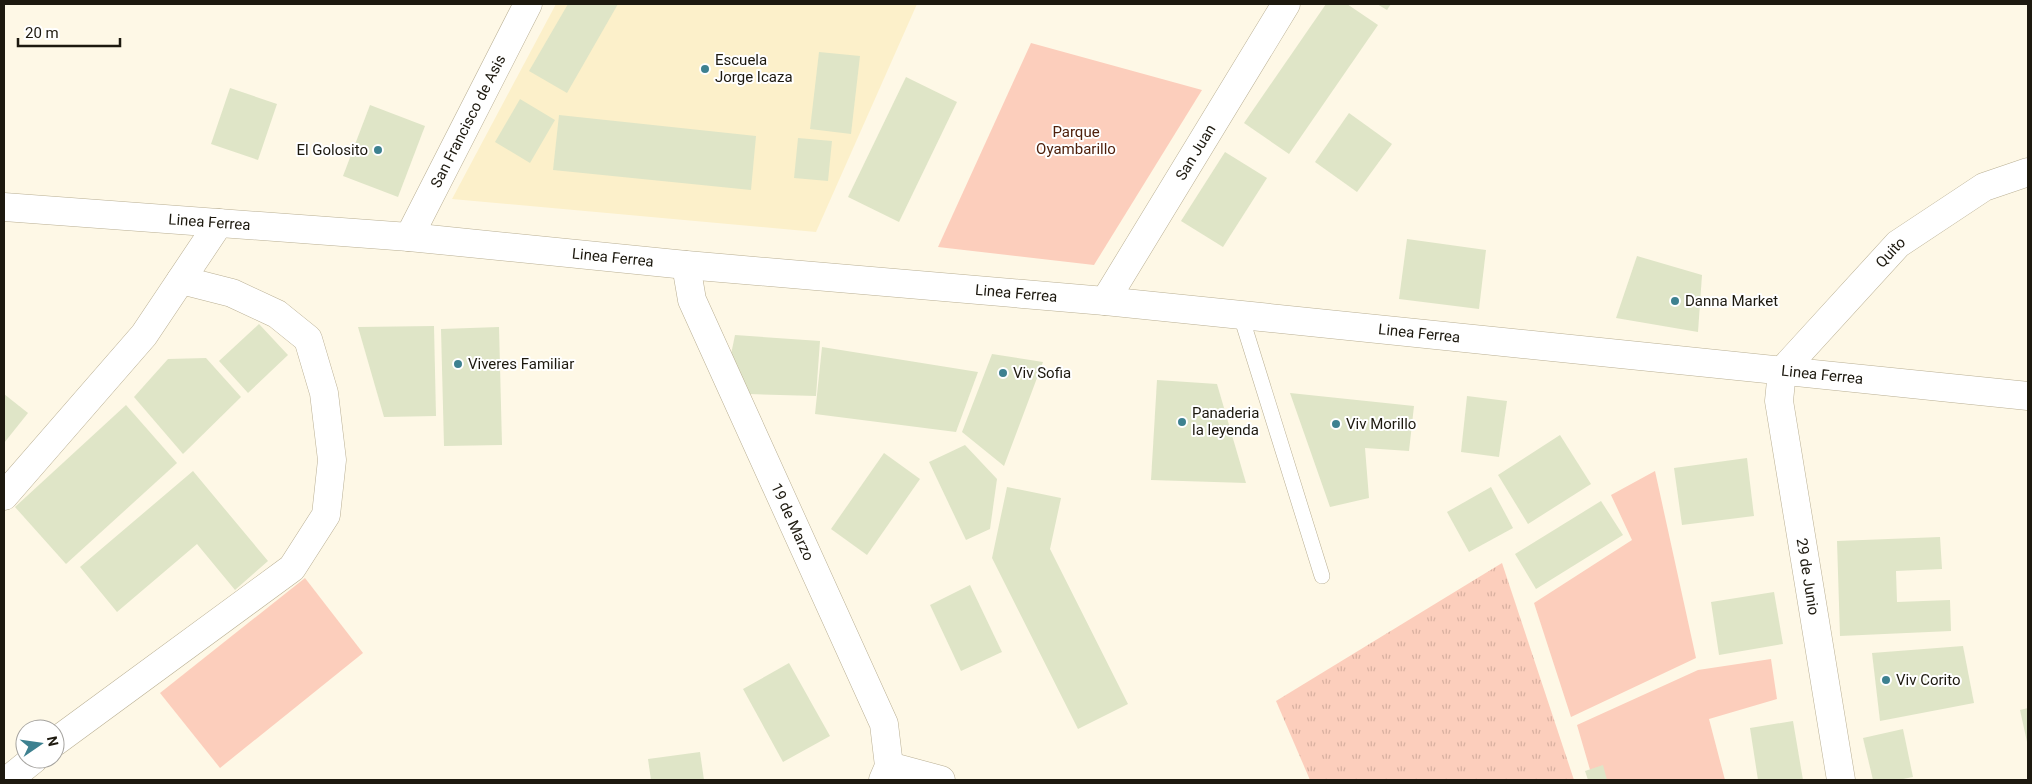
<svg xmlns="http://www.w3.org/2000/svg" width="2032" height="784" font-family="Roboto,sans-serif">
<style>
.built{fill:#fcf0ca}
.grass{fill:url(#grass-tufts)}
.green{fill:#fccebc}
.building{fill:#dfe5c7}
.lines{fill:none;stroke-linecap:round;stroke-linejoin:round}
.service-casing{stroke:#b9af93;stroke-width:16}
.minor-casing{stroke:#b9af93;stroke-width:29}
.service{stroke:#fff;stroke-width:15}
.minor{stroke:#fff;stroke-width:28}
.poi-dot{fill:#3d8190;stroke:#fff;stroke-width:2}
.labels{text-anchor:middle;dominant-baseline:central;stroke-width:4;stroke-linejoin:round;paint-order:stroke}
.poi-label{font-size:15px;fill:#1d190f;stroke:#fff;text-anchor:start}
.street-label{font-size:15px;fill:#1d190f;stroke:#fff}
.park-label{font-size:15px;fill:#4f210c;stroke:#fff}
</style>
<defs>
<pattern id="grass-tufts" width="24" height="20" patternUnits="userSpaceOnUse" patternTransform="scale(1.25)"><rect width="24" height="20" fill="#fccebc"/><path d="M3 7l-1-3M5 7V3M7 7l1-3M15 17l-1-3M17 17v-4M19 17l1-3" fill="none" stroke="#d8b0a0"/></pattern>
</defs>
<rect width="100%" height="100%" fill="#fef8e6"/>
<polygon class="built" points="556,4 917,4 816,232 452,199"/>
<polygon class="grass" points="1502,563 1574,780 1310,780 1276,701"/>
<g class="green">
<polygon points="1031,43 1202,90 1094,265 938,247"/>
<polygon points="1655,471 1696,658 1571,717 1534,603 1632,540 1611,495"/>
<polygon points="305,578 363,653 220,768 160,693"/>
<polygon points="1771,659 1777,699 1709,719 1725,780 1593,780 1577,725 1698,670"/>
</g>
<g class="building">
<polygon points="568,4 618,4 567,93 529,71"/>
<polygon points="1326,4 1347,4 1378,25 1289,154 1244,123"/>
<polygon points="1377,4 1391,4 1387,10"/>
<polygon points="819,52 860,56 851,134 810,129"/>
<polygon points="906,77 957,102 899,222 848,197"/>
<polygon points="230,88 277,104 258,160 211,144"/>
<polygon points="520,99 555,120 530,163 495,142"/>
<polygon points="370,105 425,126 398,197 343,176"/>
<polygon points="1349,113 1392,144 1357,192 1315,162"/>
<polygon points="559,115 756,136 751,190 553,170"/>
<polygon points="798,138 832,141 828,181 794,178"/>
<polygon points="1225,152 1267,178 1223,247 1181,221"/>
<polygon points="1407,239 1486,250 1479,309 1399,299"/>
<polygon points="1637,256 1702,275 1698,332 1616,318"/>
<polygon points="259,324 288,355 248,393 219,361"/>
<polygon points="434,326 436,416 384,417 358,327"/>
<polygon points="499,327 502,445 444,446 441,329"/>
<polygon points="735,335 820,341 816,396 749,394 729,364"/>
<polygon points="822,347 978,372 956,432 815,414"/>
<polygon points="992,354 1043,362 1004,466 962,432"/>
<polygon points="206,358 241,397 183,454 134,397 168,359"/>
<polygon points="1157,380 1217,384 1246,483 1151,480"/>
<polygon points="1290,393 1414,406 1409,451 1365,448 1369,498 1330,507"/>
<polygon points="4,394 28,413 4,443"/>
<polygon points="1467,396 1507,401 1499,457 1461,452"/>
<polygon points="126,405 177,463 66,564 15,507"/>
<polygon points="1560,435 1591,484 1528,524 1498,475"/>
<polygon points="965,445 997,479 990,529 966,540 929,462"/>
<polygon points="884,453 920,479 867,555 831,529"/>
<polygon points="1747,458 1754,516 1682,525 1674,468"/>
<polygon points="193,471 268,561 235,590 197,544 117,612 80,567"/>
<polygon points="1007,487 1061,498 1050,549 1128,704 1078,729 992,558"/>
<polygon points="1491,487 1513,528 1469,552 1447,512"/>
<polygon points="1601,501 1623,535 1536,589 1515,554"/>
<polygon points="1940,537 1942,569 1896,571 1897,602 1950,600 1951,631 1840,636 1837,541"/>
<polygon points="970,585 1002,652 961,671 930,605"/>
<polygon points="1774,592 1783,644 1719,655 1711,602"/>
<polygon points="1963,646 1974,703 1880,721 1872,653"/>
<polygon points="789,663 830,736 783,762 743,689"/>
<polygon points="2028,708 2028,742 2027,742 2020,710"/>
<polygon points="1793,721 1803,780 1758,780 1750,728"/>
<polygon points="1903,729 1913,777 1898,780 1873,780 1863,738"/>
<polygon points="700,752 704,780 651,780 648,759"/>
<polygon points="1603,765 1607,780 1588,780 1585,771"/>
</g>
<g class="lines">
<g class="service-casing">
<polyline id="service" points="1241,316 1322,576"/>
</g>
<g class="minor-casing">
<g id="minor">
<path id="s1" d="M4,207L409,237L686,265L1105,301L2028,396"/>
<path id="s2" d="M409,237L528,4"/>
<path id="s3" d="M686,265L692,300L884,724L889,766L883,780"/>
<path id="s4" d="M1105,301L1286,4"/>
<path id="s5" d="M1782,371L1779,401L1841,780"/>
<path id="s6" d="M1782,371L1898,244L1984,187L2028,172"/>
<polyline points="4,496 144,335 219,223"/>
<polyline points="55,742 292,568 326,515 332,460 324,393 308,339 277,314 232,293 181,280"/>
<polyline points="889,766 941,780"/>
<polyline points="8,780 34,759"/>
</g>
</g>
<use href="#service" class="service"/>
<use href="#minor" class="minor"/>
</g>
<g class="poi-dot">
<circle cx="705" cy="69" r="5"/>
<circle cx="378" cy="150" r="5"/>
<circle cx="1675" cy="301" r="5"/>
<circle cx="458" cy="364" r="5"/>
<circle cx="1003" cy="373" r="5"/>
<circle cx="1182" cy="422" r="5"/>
<circle cx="1336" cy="424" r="5"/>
<circle cx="1886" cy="680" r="5"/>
</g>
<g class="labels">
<g class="poi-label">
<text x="715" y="60">Escuela<tspan x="715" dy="17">Jorge Icaza</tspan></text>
<text x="368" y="150" text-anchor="end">El Golosito</text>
<text x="1685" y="301">Danna Market</text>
<text x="468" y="364">Viveres Familiar</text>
<text x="1013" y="373">Viv Sofia</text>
<text x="1192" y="413">Panaderia<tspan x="1192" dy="17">la leyenda</tspan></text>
<text x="1346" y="424">Viv Morillo</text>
<text x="1896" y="680">Viv Corito</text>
</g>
<g class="street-label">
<text stroke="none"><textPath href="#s2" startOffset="130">San Francisco de Asis</textPath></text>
<text stroke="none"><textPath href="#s4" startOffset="174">San Juan</textPath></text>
<text stroke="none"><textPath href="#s1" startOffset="206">Linea Ferrea</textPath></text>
<text stroke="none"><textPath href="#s6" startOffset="161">Quito</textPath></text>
<text stroke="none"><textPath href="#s1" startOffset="611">Linea Ferrea</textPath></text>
<text stroke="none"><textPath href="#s1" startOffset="1016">Linea Ferrea</textPath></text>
<text stroke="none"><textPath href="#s1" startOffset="1421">Linea Ferrea</textPath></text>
<text stroke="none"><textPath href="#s1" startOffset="1826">Linea Ferrea</textPath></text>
<text stroke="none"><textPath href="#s3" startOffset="279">19 de Marzo</textPath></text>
<text stroke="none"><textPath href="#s5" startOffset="208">29 de Junio</textPath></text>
</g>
<g class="park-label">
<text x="1076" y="132">Parque<tspan x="1076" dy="17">Oyambarillo</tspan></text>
</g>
</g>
<rect width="2032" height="784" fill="none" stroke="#1d190f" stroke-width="10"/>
<g transform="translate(40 744) rotate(77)"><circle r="24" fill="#ffffff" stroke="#a5a39f"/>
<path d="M0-4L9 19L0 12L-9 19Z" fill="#3d8190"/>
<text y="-8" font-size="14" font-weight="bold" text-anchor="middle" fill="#1d190f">N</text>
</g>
<path d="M18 38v8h102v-8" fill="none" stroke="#1d190f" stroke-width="2.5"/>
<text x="25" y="38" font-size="15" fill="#1d190f" stroke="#ffffff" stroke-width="4" paint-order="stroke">20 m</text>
</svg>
